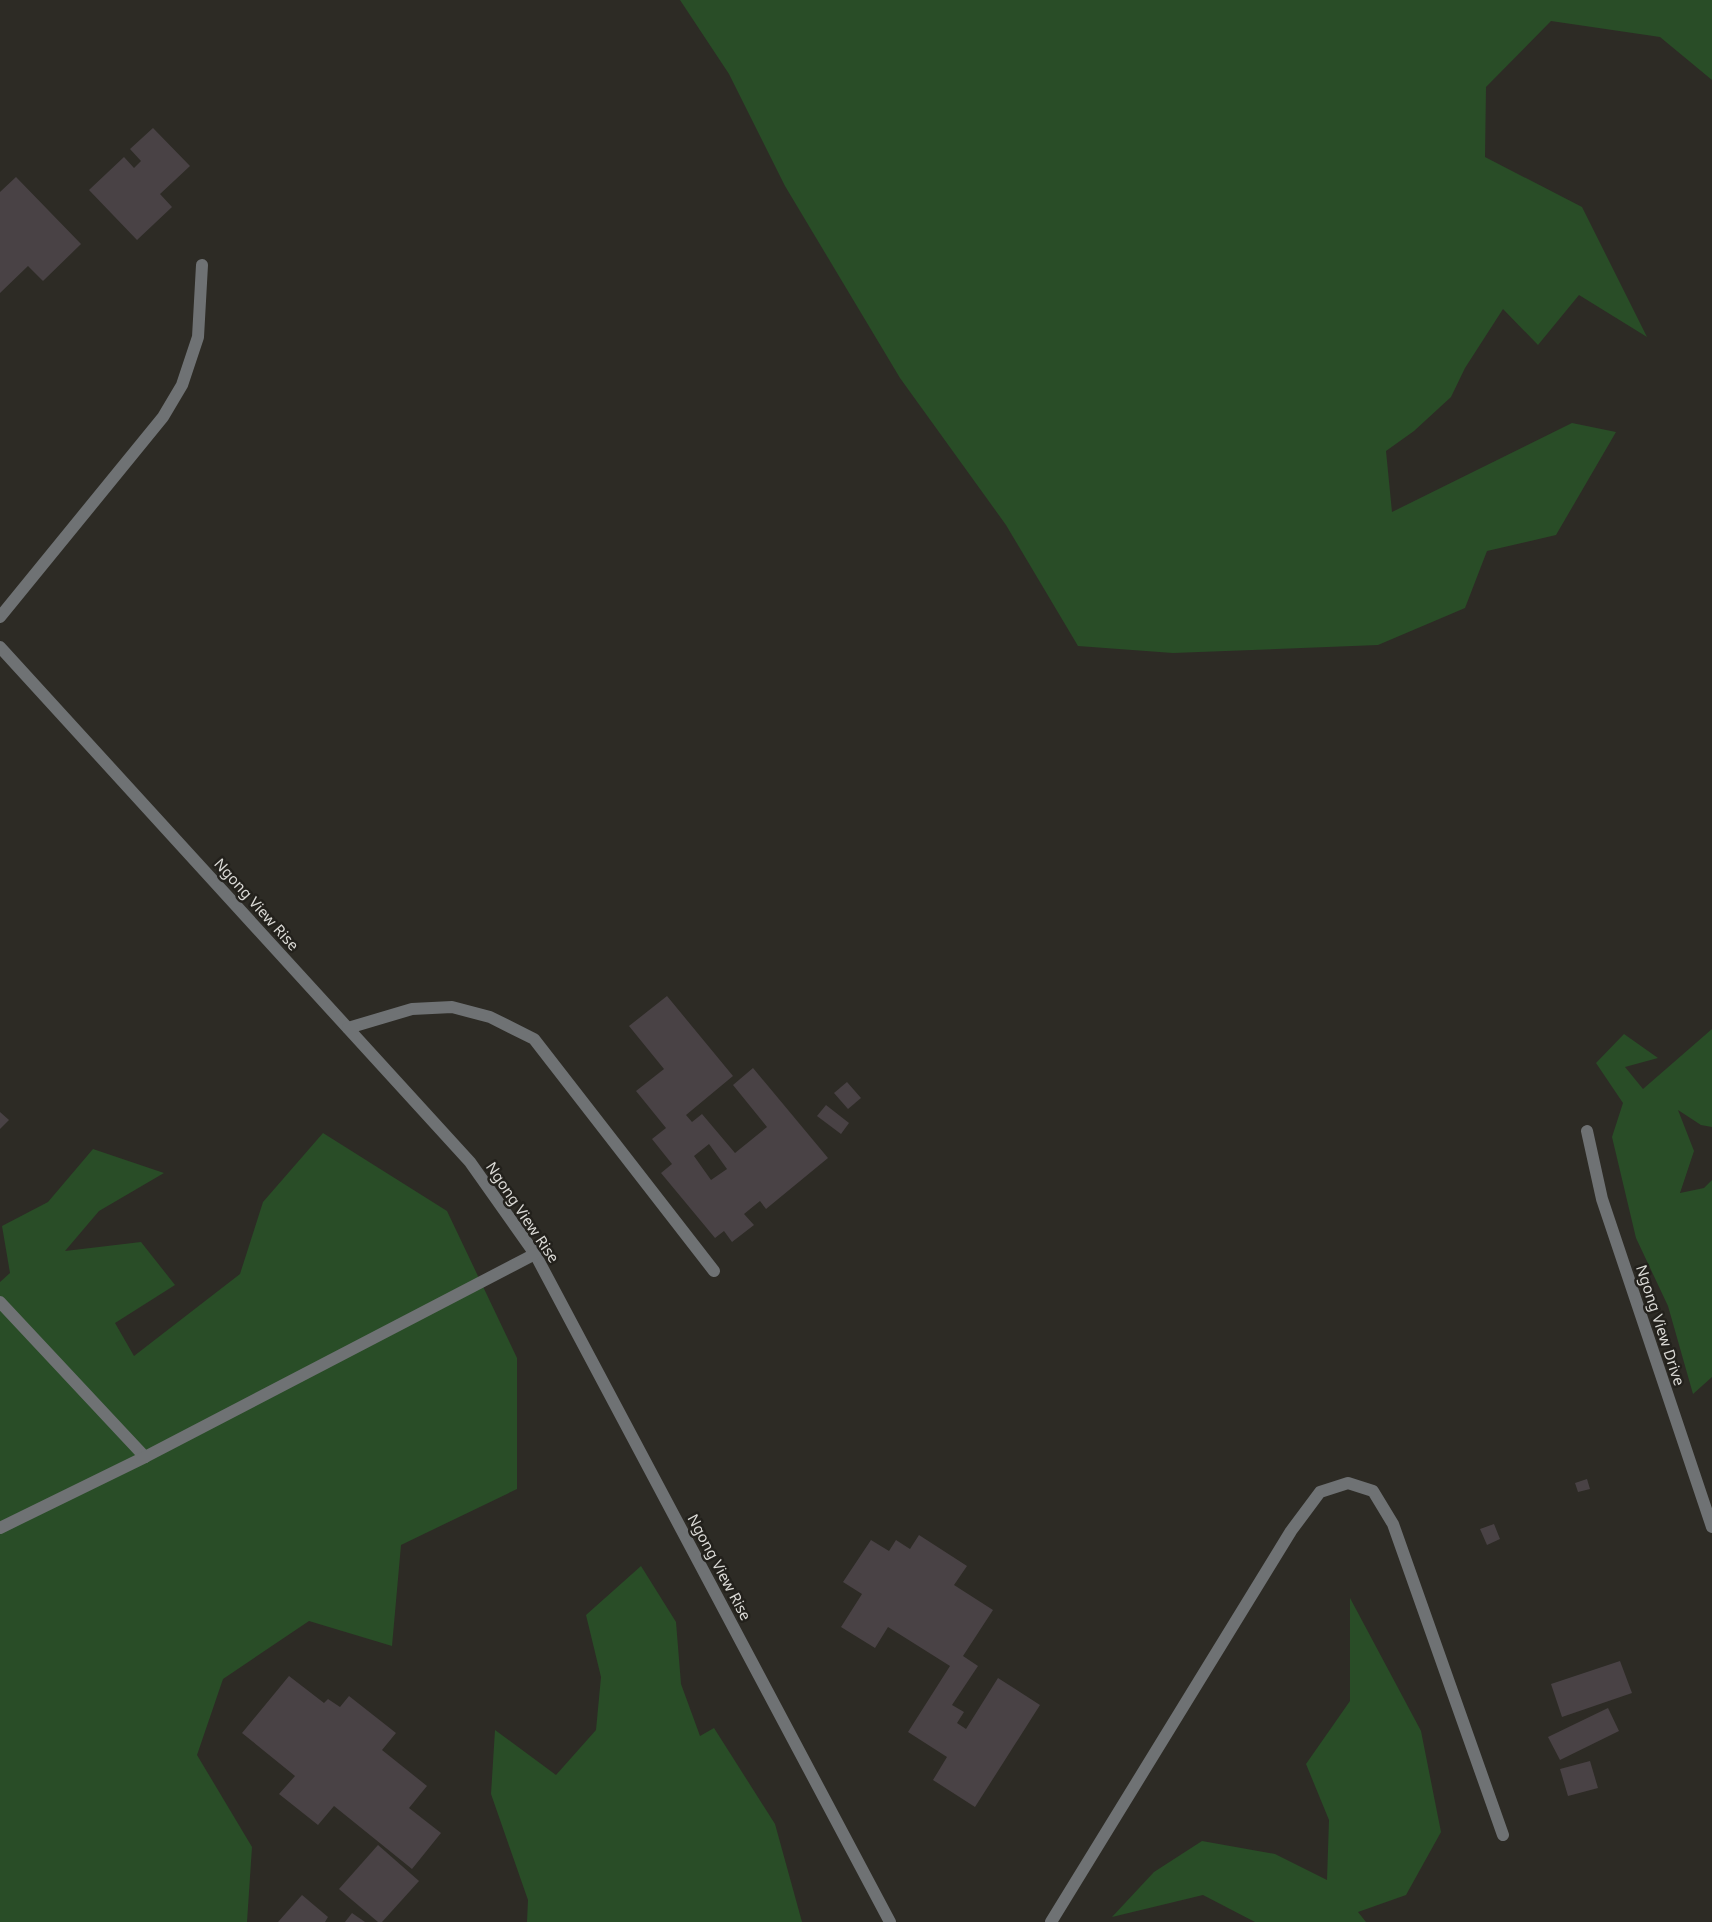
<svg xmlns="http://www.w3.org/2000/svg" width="1712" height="1922" font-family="'Noto Sans',sans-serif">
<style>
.green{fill:#294d27}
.building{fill:#494245;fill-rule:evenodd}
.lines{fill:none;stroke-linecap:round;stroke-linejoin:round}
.minor{stroke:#6f7274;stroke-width:12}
.labels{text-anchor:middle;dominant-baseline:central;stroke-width:5;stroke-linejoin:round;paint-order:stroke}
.street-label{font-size:15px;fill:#dbdad6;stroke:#23211c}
</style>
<rect width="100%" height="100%" fill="#2d2b25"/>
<g class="green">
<polygon points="680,0 1712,0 1712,80 1660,37 1551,21 1486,87 1485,157 1582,207 1647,337 1579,295 1538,345 1503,309 1465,368 1451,397 1414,431 1386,451 1392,512 1572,423 1616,432 1556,535 1487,551 1465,608 1378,645 1173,653 1078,646 1006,525 900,378 785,186 729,74"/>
<polygon points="1712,1029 1712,1127 1701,1125 1678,1110 1694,1151 1680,1193 1704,1188 1712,1180 1712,1377 1693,1394 1668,1306 1636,1238 1612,1137 1623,1103 1596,1063 1624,1034 1658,1058 1625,1067 1643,1089"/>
<polygon points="323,1133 447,1211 517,1358 517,1489 401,1545 392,1646 309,1621 223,1679 197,1755 252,1847 247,1922 0,1922 0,1282 10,1273 2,1226 48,1202 93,1149 164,1173 99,1211 65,1251 141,1242 175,1285 115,1323 134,1356 240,1274 263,1202"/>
<polygon points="641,1566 676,1622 681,1684 700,1736 714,1728 775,1824 802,1922 527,1922 528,1900 491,1794 495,1730 556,1775 596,1730 601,1677 586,1615"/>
<polygon points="1350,1598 1421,1731 1441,1832 1406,1895 1358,1912 1366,1922 1255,1922 1203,1895 1112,1917 1154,1872 1202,1841 1275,1854 1327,1880 1329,1820 1306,1764 1350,1701"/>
</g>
<g class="building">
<polygon points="153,128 190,166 160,194 172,207 137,240 89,190 124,157 134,168 141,161 130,149"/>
<polygon points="16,177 81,244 43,281 28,266 0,293 0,192"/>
<path d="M667,996L733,1076L686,1115L692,1122L702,1114L735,1153L767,1127L733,1085L753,1068L828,1158L766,1209L760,1201L744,1214L754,1225L732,1242L724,1231L715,1238L661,1173L672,1164L652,1139L666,1128L636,1091L664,1069L629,1026ZM709,1144L727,1169L711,1180L694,1156Z"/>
<polygon points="847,1082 861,1098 848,1109 834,1093"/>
<polygon points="826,1105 849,1123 841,1134 817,1116"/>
<polygon points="0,1112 9,1120 0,1129"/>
<polygon points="1587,1479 1590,1489 1578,1492 1575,1483"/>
<polygon points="1494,1524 1500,1539 1487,1545 1480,1529"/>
<polygon points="919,1535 967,1566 954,1585 993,1610 963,1656 978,1666 952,1705 964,1712 957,1723 966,1729 998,1678 1040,1705 975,1807 933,1780 947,1757 908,1732 950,1666 888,1627 875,1648 841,1627 862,1594 843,1582 871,1540 889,1551 896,1540 910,1549"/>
<polygon points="1620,1661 1632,1693 1562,1717 1551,1684"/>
<polygon points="289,1676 324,1703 328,1699 340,1707 349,1696 396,1733 382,1750 427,1786 409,1808 441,1833 412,1869 334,1806 318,1825 279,1794 295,1776 242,1733"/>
<polygon points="1608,1708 1619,1731 1560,1760 1548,1737"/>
<polygon points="1590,1761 1598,1788 1568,1796 1560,1769"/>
<polygon points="378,1845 419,1881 382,1922 378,1922 339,1889"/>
<polygon points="302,1895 328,1917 325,1922 278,1922"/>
<polygon points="352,1913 365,1922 345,1922"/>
</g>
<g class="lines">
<g class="minor">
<polyline points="0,617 163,417 182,385 198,337 202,265"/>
<polyline points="0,647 470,1162 535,1254 890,1922"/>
<polyline points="348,1028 412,1009 452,1007 490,1017 534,1039 714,1271"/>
<polyline points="1587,1131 1602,1199 1712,1527"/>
<polyline points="0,1302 145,1457"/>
<polyline points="0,1528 145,1457 535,1254"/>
<polyline points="1051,1922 1291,1531 1320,1492 1348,1483 1373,1491 1393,1524 1503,1835"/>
</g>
</g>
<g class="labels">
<g class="street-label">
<text transform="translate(257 904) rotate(48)">Ngong View Rise</text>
<text transform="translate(523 1212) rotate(56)">Ngong View Rise</text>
<text transform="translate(1661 1325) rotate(72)">Ngong View Drive</text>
<text transform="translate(720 1567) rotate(62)">Ngong View Rise</text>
</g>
</g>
</svg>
